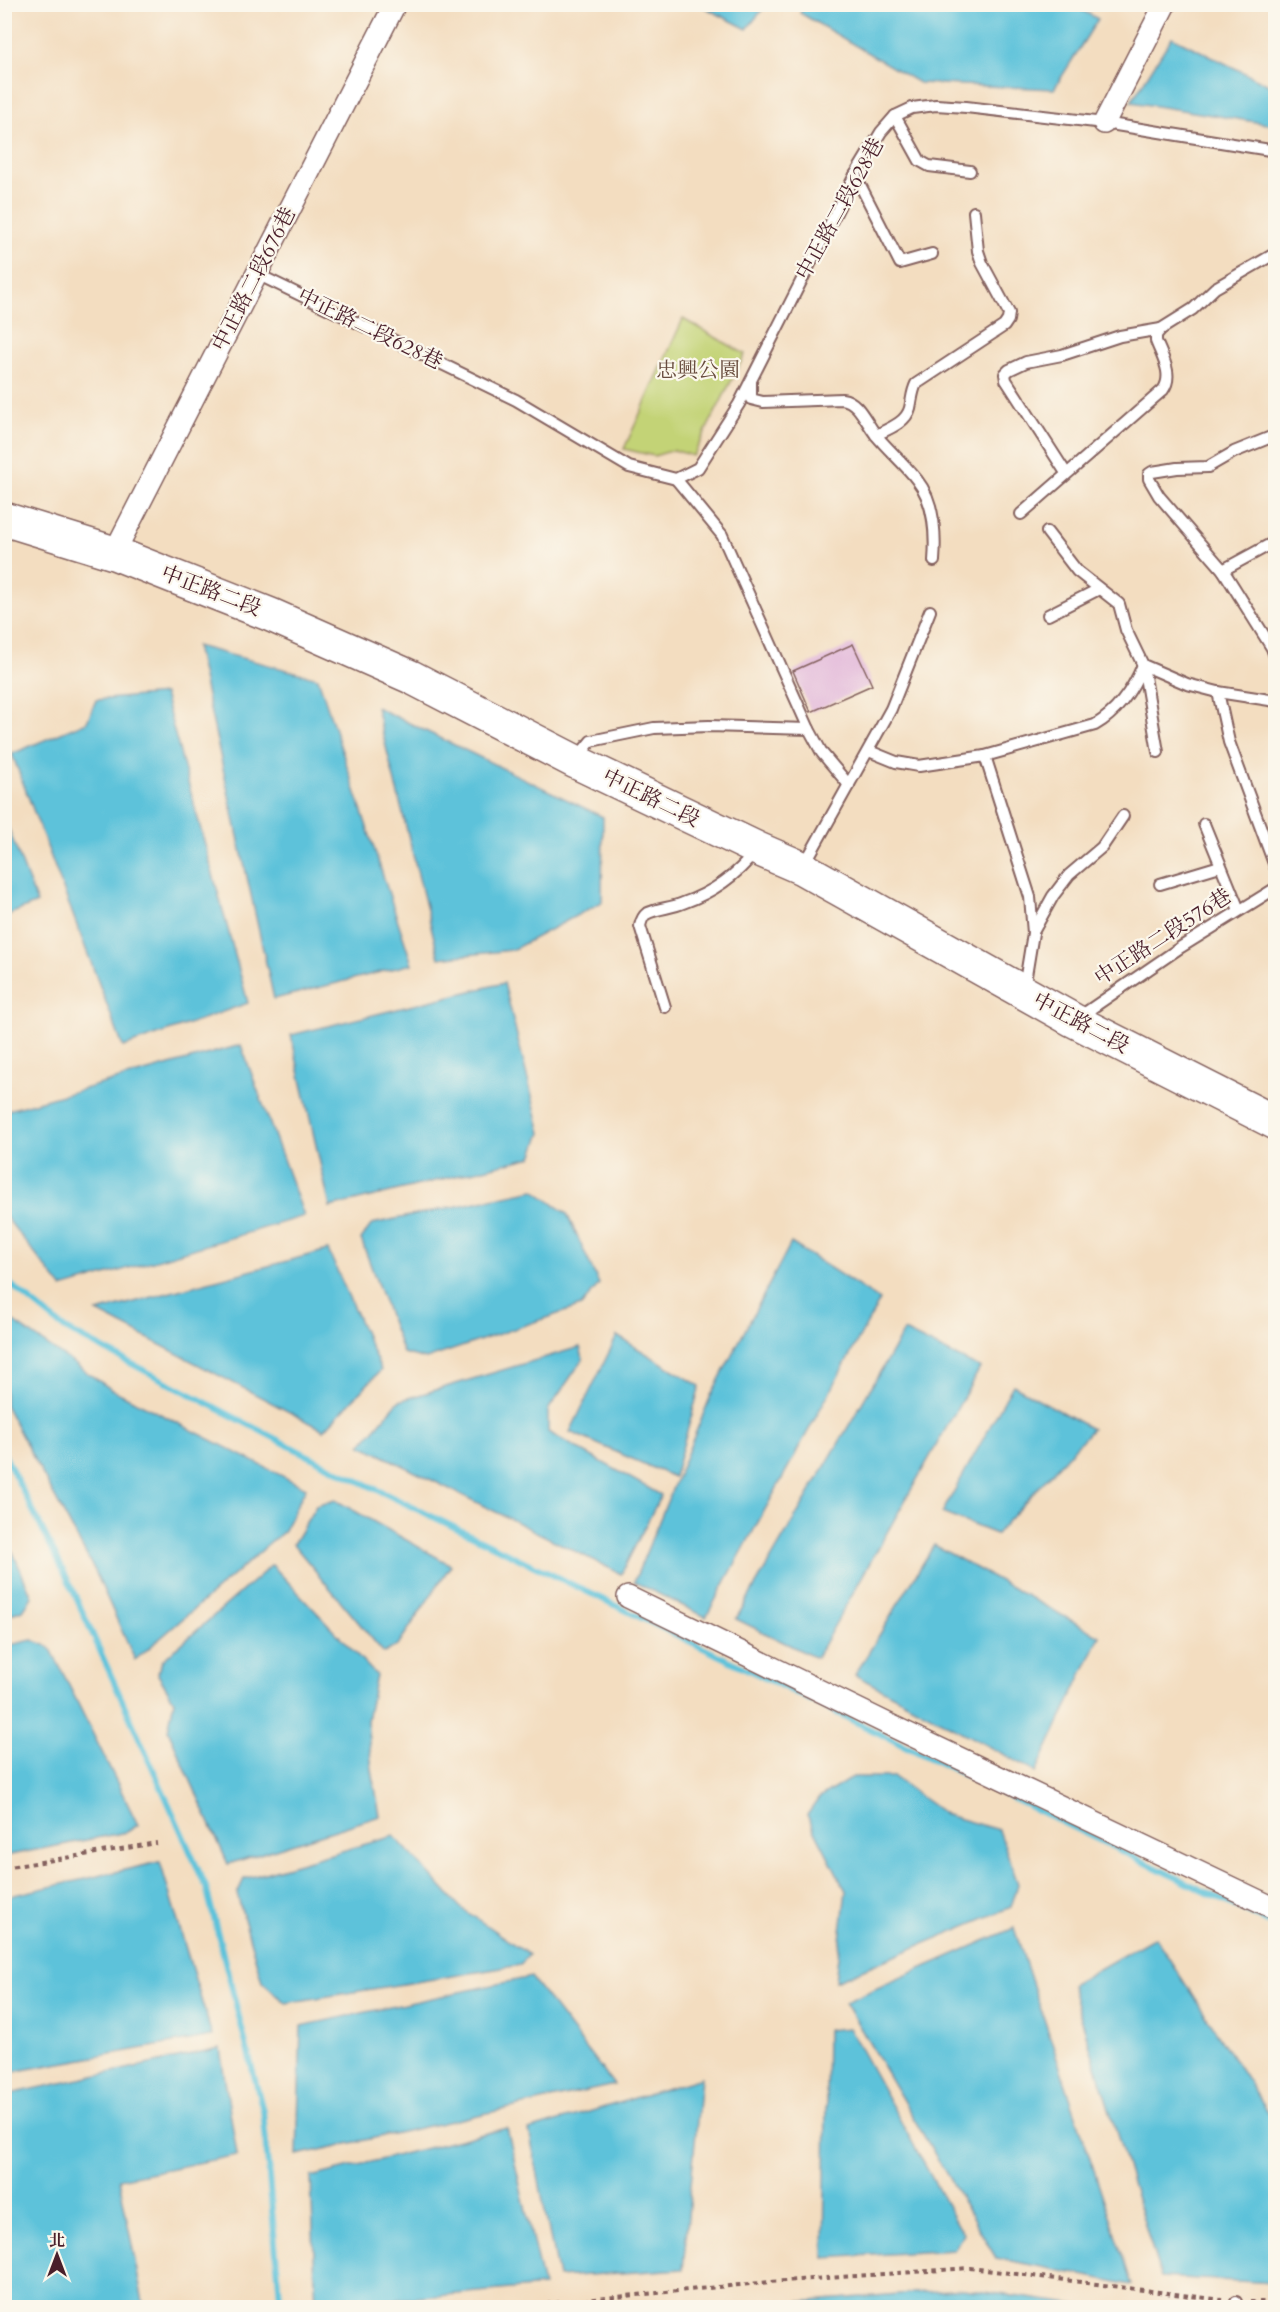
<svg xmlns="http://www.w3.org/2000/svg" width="1280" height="2312" font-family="Cardo,'Noto Serif TC',serif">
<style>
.green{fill:#c3d376;stroke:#867950;stroke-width:1.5}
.water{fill:#5dc2da;stroke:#547082;stroke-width:1.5}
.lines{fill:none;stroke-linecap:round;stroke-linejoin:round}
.stream{stroke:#5dc2da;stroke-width:6}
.building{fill:#dfafd7}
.lane-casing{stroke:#85625f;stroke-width:14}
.street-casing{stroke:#85625f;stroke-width:24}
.primary-casing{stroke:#85625f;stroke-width:36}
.path{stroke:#85625f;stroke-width:4;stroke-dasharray:4.5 4.5;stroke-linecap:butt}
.lane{stroke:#fff;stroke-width:10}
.street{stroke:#fff;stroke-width:21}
.primary{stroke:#fff;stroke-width:33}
.labels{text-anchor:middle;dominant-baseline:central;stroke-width:4.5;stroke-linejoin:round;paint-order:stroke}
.street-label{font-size:21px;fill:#4a1f2b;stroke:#fbf7ec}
.park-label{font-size:21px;fill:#684c3e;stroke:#fbf7ec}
</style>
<rect width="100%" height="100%" fill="#fbf7ec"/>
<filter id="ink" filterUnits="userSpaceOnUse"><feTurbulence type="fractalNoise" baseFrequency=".0167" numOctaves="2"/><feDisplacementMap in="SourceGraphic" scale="12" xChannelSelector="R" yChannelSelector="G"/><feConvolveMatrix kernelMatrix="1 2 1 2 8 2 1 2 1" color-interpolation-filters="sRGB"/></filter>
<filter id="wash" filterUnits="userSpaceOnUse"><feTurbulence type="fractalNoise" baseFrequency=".008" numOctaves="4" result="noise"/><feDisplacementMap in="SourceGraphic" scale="24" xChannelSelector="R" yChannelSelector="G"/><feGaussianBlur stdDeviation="1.35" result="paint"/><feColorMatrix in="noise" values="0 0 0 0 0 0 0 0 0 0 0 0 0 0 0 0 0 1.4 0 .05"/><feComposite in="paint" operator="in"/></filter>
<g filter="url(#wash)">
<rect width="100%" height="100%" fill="#f3ddc0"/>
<polygon class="green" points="683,319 745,354 693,456 674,450 654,456 624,449"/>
<g class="water">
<polygon points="700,5 766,4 766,5 747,29"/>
<polygon points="804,5 1071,4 1098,19 1054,89 919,83 800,13"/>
<polygon points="1172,37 1275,88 1275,125 1131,102"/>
<polygon points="196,646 318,678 412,964 274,999"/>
<polygon points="164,694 248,1003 123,1047 12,754 87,722 96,700"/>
<polygon points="376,707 603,817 602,902 512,950 439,958"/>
<polygon points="4,817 37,903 5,916 4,916"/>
<polygon points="504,983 541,1133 532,1157 330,1207 291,1035"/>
<polygon points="241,1045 304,1216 62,1288 5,1216 5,1111"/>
<polygon points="534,1190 567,1214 599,1284 581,1306 426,1359 403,1353 361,1239 372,1224"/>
<polygon points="791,1243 880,1300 706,1617 634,1582 712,1393"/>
<polygon points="328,1250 381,1370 324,1430 97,1312"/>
<polygon points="5,1316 111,1389 306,1488 283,1532 135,1660 95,1571 5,1405"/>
<polygon points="904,1331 980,1368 816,1658 736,1619"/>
<polygon points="617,1336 700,1386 674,1477 570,1432"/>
<polygon points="580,1347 583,1359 548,1410 548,1432 661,1495 621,1574 361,1445 399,1401"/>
<polygon points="1013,1385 1092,1429 996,1534 942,1513"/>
<polygon points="335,1500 451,1565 398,1645 384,1653 293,1544 316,1506"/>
<polygon points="5,1534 32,1597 23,1610 5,1616"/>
<polygon points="934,1545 1100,1636 1036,1772 855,1675"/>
<polygon points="272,1565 376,1675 367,1721 372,1770 380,1816 228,1864 168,1730 174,1701 157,1673 163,1660"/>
<polygon points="32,1640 50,1647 138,1825 127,1832 5,1856 5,1646"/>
<polygon points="853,1777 894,1777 946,1815 999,1830 1018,1884 1011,1907 835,1981 846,1891 807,1815 819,1798"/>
<polygon points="394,1836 460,1907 529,1955 520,1965 286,2003 262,1982 237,1894 244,1879"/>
<polygon points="160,1862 212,2036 5,2073 5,1897"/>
<polygon points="1014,1928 1132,2285 996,2258 845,2002"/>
<polygon points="1155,1937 1275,2123 1275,2283 1161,2277 1071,1985"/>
<polygon points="531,1977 614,2085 297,2155 301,2026"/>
<polygon points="849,2028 963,2234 954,2250 824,2258 827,2030"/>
<polygon points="220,2049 237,2155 119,2179 144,2307 5,2307 5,2095"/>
<polygon points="701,2078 683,2269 558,2277 529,2130"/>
<polygon points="507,2128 543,2286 316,2307 311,2177"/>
<polygon points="963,2289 1093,2307 799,2307 799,2302"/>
</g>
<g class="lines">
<g class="stream">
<polyline points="4,1279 65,1329 324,1464 1276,1926"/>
<polyline points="4,1454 70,1584 206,1887 263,2111 281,2308"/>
</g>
</g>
<g id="blocks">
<polygon class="building" points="853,644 872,685 811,712 793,671"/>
</g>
</g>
<g filter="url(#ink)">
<use href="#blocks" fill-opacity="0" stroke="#85625f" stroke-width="1.5"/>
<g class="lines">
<g class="lane-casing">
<g id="lane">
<polyline points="895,116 920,161 929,166 970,171"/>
<polyline points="855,175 900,263 932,254"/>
<polyline points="257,274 516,400 629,467 676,479 698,468 739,404 855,175 881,132 895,116 912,108 936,105 966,107 1104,123 1276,151"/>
<path d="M751,382V399L763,402L842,399C859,401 866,423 876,435C889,451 905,464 917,480C934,501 936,535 934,561"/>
<path d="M876,435C888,429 906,423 910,408C912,399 912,392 916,384L1004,326L1008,320L1009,313L982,263L978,251L974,212"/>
<polyline points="1276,435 1234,452 1208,467 1177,468 1152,472 1149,474 1149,479 1159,496 1223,570 1272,648 1276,659"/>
<polyline points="1066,473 1006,380 1005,374 1009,370 1026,362 1062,355 1120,336 1161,329"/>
<polyline points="676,479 722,535 809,729 822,753 849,785"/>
<path d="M1021,514L1163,390C1174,375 1162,357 1156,341V335L1161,329L1193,309L1215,288L1276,253"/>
<polyline points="1047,532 1077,571 1119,604 1126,630 1143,665 1187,684 1218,692 1276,701"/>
<polyline points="1223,570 1269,545"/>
<polyline points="1048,615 1099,589"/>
<polyline points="1143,665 1158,752"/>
<polyline points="1218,692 1229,742 1276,869"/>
<path d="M869,751L896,762L919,766L985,756L1095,725C1119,711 1133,689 1143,665"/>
<polyline points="985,756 1030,897 1033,933 1024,988"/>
<polyline points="578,757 591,741 654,728 709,726 809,729"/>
<polyline points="1204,824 1239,910"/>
<polyline points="804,865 891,709 930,611"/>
<polyline points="1160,884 1220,866"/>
<polyline points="1033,932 1053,896 1069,875 1102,847 1123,816"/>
<path d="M665,1007L640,926C641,922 642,917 646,914C657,908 672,908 683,903C712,893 737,875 756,851"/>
<polyline points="1079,1017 1181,947 1276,888"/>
<polyline points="1234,2308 1236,2302"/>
</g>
</g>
<g class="street-casing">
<g id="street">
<polyline points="1104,123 1165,4"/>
<polyline points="114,553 395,4"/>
<polyline points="628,1597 892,1726 1276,1909"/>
</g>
</g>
<g class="primary-casing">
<polyline id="primary" points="4,519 114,553 271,615 411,677 574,761 758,849 802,868 1073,1020 1276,1123"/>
</g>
<g class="path">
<polyline points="4,1868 157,1843"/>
<polyline points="1250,2302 1276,2302"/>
<polyline points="503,2308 770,2282 970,2268 1222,2300"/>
</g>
<use href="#lane" class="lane"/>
<use href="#street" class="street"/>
<use href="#primary" class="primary"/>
</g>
</g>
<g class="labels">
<g class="street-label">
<text transform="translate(840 209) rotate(-61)">中正路二段628巷</text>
<text transform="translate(254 279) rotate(-63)">中正路二段676巷</text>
<text transform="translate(370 329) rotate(26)">中正路二段628巷</text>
<text transform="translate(211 591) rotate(21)">中正路二段</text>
<text transform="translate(651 798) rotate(26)">中正路二段</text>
<text transform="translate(1163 937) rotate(-33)">中正路二段576巷</text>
<text transform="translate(1081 1023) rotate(28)">中正路二段</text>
</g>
<g class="park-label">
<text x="698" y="370">忠興公園</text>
</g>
</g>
<rect width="1280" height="2312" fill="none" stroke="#fbf7ec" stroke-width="24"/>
<g transform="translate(57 2255)" stroke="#fbf7ec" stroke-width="4.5" paint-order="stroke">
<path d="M0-4.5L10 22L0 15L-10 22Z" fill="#4a1f2b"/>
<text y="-9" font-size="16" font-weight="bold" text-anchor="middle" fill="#4a1f2b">北</text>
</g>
</svg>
